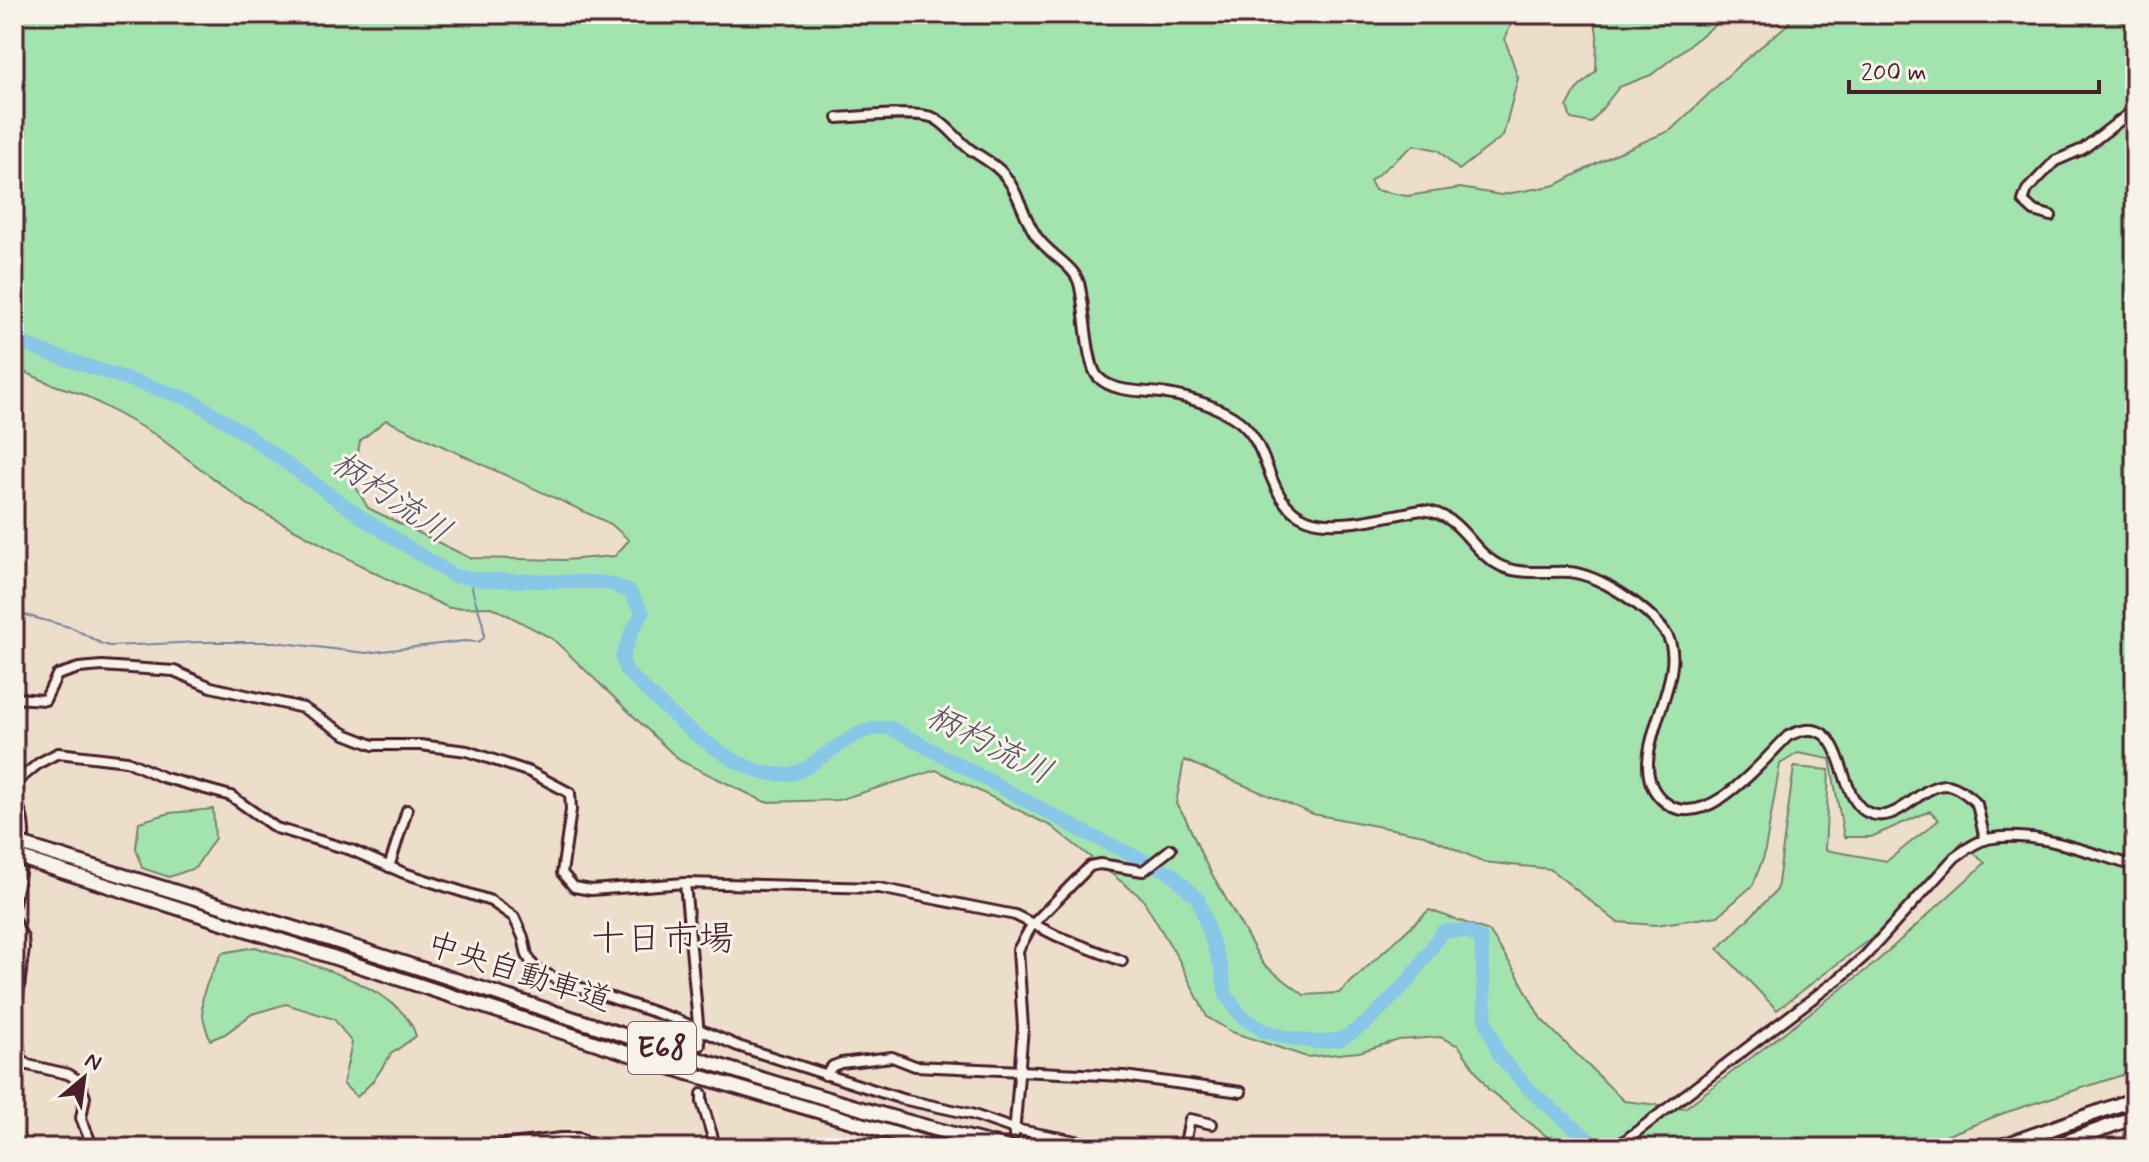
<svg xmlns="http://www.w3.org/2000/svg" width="2149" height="1162" font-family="Mynerve,'Klee One',sans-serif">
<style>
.green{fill:#a3e4ae;stroke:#76826c;stroke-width:2;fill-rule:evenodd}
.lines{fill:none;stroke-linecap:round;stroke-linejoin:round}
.stream{stroke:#70849d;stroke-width:2}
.river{stroke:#89c7e9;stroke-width:14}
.minor-tunnel{stroke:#ccb8ab;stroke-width:8;stroke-dasharray:8 4;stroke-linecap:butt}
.minor-casing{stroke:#4a1f2b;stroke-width:14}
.highway-casing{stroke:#4a1f2b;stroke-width:18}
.minor{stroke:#f7f3e8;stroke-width:8}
.highway{stroke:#f7f3e8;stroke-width:12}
.highway-bridge-casing{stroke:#4a1f2b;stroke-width:18;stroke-linecap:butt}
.highway-bridge{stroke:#f7f3e8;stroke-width:12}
.labels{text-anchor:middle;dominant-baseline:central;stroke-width:6;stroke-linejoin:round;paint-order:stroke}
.shield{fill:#f7f3e8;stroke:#7e5f64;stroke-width:2}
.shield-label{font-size:30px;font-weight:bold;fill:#4a1f2b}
.street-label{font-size:32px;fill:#4a1f2b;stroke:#f7f3e8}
.water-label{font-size:34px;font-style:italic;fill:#5d5164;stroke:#f7f3e8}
.quarter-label{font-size:36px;fill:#4a1f2b;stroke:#f7f3e8}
</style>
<rect width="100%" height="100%" fill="#eddecb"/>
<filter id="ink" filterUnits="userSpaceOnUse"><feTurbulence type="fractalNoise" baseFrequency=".0125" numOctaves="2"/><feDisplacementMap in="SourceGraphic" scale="16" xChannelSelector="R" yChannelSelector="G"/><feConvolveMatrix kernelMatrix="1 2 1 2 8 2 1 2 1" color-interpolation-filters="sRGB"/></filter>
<g filter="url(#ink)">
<g class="green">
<path d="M14,14H1515L1505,39L1518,78L1503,136L1459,170L1438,150L1414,145L1370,181L1375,190L1407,196L1460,188L1501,195L1556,185L1613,155L1671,130L1739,65L1788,24L1792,14H2135V1071L2004,1113L1915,1148H1561L1488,1089L1459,1046L1440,1037L1399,1040L1359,1052L1307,1057L1232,1032L1207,1017L1179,960L1142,898L1051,826L936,770L838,800L765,802L679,760L553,639L492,607L449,608L377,574L247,504L156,435L82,394L51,384L14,367ZM386,420L611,524L629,540L615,556L564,560L470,558L368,508L353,482L360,441ZM1798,753L1830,759L1844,837H1871L1930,811L1939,820L1887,861L1825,850L1829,770L1794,767L1777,890L1718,949L1777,1010L1879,932L1962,842L1985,863L1874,964L1685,1108L1624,1101L1541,1019L1517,974L1489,931L1429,910L1339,993L1304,995L1263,964L1204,860L1185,817L1176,804L1184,760L1313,814L1424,835L1484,862L1550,869L1617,922L1655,925L1718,916L1753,885L1764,856L1780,764Z"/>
<polygon points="1594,14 1729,14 1651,75 1619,87 1591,123 1571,119 1567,107 1576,90 1596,71 1597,35"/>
<polygon points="213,809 215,838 195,868 169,877 142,868 136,848 139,822 170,813"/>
<path d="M255,947C300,961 403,986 416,1036L391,1054L374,1080L357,1097L343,1084L352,1043L334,1019L286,1004L252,1014L225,1034L210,1040C194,998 204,990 222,953Z"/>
</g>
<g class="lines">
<path class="stream" d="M14,612L73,628L102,644L110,646L201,642H275L366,653L464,641L478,642L484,638C485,617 472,602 471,579"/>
<path class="river" d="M14,340L53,355L192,400L244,433L364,519L454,576L485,580L595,582L612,584L630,592L643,613L633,629L622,657L626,671C662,705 745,793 800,771C806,769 814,762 820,758C843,743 863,725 891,728L1086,833L1171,873L1198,899L1221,967L1226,995L1241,1016L1262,1030L1289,1038L1316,1042L1342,1039L1366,1023L1407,983L1443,931H1468L1481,939L1486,1022L1500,1057L1534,1094L1599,1148"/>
<polyline class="minor-tunnel" points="700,1045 702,1094"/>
<g class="minor-casing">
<g id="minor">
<path d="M838,118C859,117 917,110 934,118C948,125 958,141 971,150C984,159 999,166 1008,180C1020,197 1024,217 1035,234C1047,254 1073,264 1079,283C1085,304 1086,365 1098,377C1114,394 1146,390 1167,394C1191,398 1221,407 1240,422C1273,449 1265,503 1307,519C1336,531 1390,515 1421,510C1465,514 1468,552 1503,567C1522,575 1549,571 1569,572C1600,575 1647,607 1665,632C1697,675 1613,764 1666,803C1706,833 1762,761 1788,736C1847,706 1835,793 1865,811C1896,829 1917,786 1945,785C1957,785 1969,796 1977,804L1985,840"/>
<polyline points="2051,216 2034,211 2023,201 2027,190 2055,161 2083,149 2135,109"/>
<polyline points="14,698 45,700 57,675 79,668 102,666 174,671 211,687 303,708 345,734 373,745 420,745 467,751 530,772 570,793 571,810 562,873 574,887 591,890 685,883 879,888 1015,915 1057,936 1122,961"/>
<polyline points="14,784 39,763 58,753 127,761 162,777 231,796 276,828 351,850 404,873 491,901 514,917 523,937 527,955 535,969 566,983 675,1019 738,1046 902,1099 971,1114 1014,1129 1113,1148"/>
<path d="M14,800C34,824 19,875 14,904"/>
<polyline points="389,867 407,810"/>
<polyline points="685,883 700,1045"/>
<polyline points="14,920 23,938 24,948 18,995 14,1007 20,1058"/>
<polyline points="14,1053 28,1065 68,1074 78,1080 85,1097 81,1118 93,1148"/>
<polyline points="825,1075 833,1066 841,1063 892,1057 915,1066 1124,1076 1241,1092"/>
<polyline points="702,1094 702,1102 716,1148"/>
<polyline points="1014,1135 1023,1028 1018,950 1032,925 1090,866 1100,864 1143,871 1171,849"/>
<polyline points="426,1148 488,1147 561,1138 578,1138 602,1148"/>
<polyline points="1184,1148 1190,1119 1212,1124"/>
<path d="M1615,1148L1841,977L1865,956L1955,857C1965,850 1975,842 1987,839C2035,829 2089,853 2135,866"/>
</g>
</g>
<g class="highway-casing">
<g id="highway">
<path d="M319,936C548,1008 775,1091 1009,1148"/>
<polyline points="314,951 685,1072 943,1148"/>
<polyline points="1997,1148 2135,1099"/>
<polyline points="2049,1148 2135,1117"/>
</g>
</g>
<use href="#minor" class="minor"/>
<use href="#highway" class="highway"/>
<g class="highway-bridge-casing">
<g id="highway-bridge">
<polyline points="14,842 319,936"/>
<polyline points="14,856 314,951"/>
</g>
</g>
<use href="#highway-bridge" class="highway-bridge"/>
</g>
</g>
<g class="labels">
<rect class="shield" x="628" y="1022" width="68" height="52" rx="6"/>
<g class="shield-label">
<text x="662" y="1048">E68</text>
</g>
<g class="street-label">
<text transform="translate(519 973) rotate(18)">中央自動車道</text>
</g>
<g class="water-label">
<text transform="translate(391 498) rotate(34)">柄杓流川</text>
<text transform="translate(989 745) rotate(27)">柄杓流川</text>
</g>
<g class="quarter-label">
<text x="662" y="940">十日市場</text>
</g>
</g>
<rect width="2149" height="1162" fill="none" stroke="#f7f3e8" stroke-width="48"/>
<rect x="24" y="24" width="2101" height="1114" fill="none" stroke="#4a1f2b" stroke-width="3" filter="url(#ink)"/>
<g transform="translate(84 1078) rotate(29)" stroke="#f7f3e8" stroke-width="6" paint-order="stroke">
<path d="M0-6L14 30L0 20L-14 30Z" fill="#4a1f2b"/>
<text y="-12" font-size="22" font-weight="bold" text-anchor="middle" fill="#4a1f2b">N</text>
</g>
<path d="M1849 80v12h250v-12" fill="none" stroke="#4a1f2b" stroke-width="4"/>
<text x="1861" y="80" font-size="24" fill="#4a1f2b" stroke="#f7f3e8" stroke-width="6" paint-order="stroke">200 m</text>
</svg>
